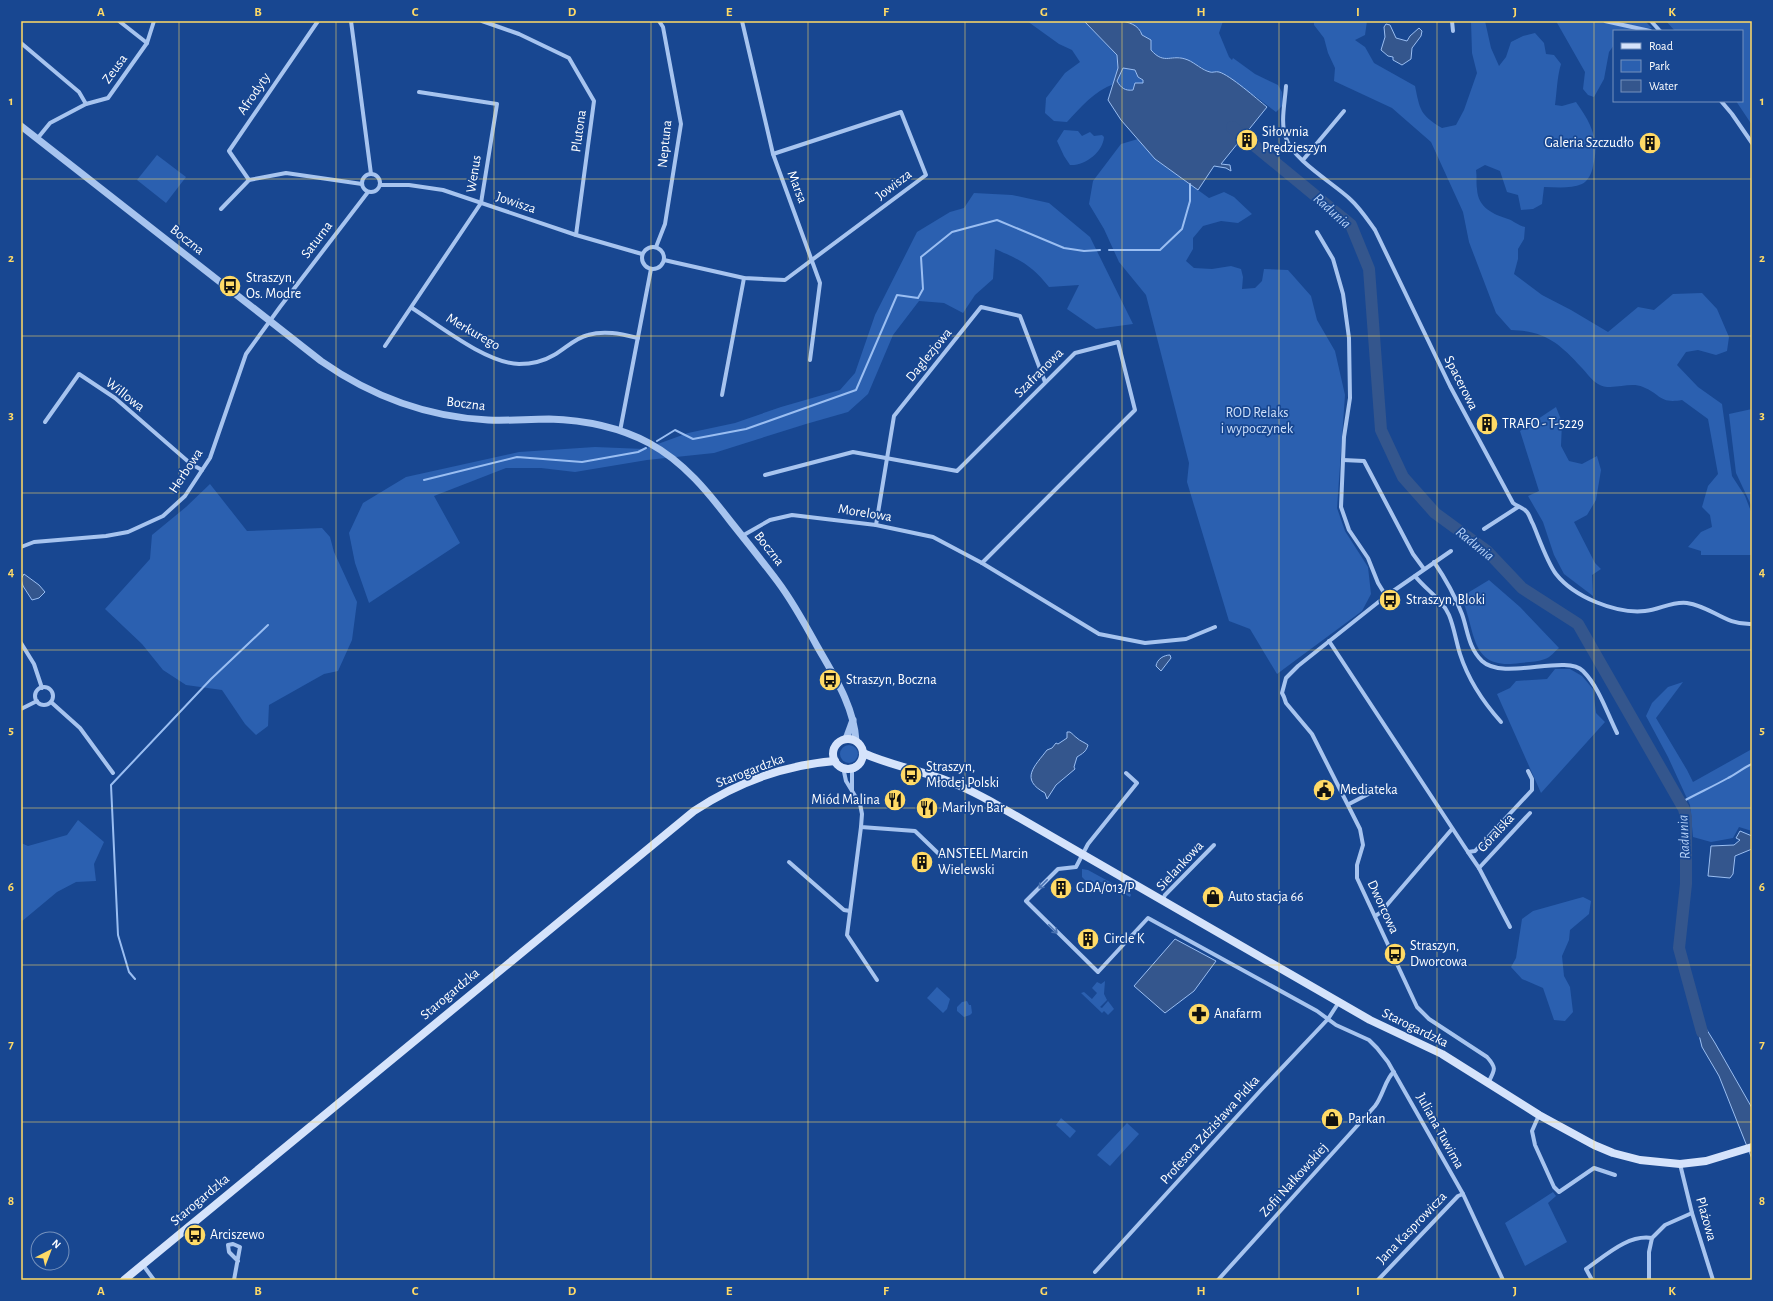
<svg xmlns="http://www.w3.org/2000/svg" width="1773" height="1301" font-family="'Alegreya Sans',sans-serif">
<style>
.green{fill:#2b60b0}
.water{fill:#34568d;stroke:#9abef2;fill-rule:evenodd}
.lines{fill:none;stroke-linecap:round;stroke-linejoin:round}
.stream{stroke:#9abef2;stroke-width:2}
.river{stroke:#34568d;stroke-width:12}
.minor{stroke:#a7c4ef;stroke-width:4}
.tertiary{stroke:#a7c4ef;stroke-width:7}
.secondary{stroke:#d5e3fb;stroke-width:8}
.oneway{stroke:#4a73b2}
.grid{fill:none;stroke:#ffda66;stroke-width:1;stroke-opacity:0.55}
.labels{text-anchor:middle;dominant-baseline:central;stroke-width:3.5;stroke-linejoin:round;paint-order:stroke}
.street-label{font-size:14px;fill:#fff;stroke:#184791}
.poi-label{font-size:14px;fill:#fff;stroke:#184791;text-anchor:start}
.park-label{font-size:14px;fill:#cee0fb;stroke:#184791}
.water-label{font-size:15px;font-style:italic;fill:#b3cff6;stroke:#184791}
.neatline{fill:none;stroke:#ffda66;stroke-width:1.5}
.grid-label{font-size:13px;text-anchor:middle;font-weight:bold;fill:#ffda66}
</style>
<rect width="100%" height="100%" fill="#184791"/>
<g class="green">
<path d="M1027,21H1084L1117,55L1118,68L1114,84C1094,91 1081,107 1067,122L1054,121L1045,113L1046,98L1065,73L1080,62L1072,50L1059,44Z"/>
<polygon points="1128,21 1223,21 1219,33 1229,57 1232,60 1233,58 1255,74 1278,85 1282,92 1283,105 1276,112 1255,96 1253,96 1219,72 1210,72 1187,60 1178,57 1165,59 1157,57 1150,50 1150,40 1142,35"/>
<path d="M1314,21H1367L1365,35L1355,40L1365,47L1374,63L1415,86C1420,110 1420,115 1442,128L1456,125L1464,110L1477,73L1472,53L1471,21H1485L1491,48L1499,66L1506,57L1511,42L1523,36L1535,33L1544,43L1546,54L1554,55L1561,64C1557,77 1557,91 1555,105L1562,106L1576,102C1591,123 1600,140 1593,166C1592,173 1588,181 1582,184C1570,189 1556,187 1544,187L1542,204L1533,209L1521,210L1518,195L1507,192L1500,171L1485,165L1476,170C1477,176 1476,182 1477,189C1478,208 1493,214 1508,219C1514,221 1517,225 1525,227L1524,239L1518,249V259L1514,274L1542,295L1571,310L1608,332L1638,307L1654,310L1673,294L1702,293L1717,309L1729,337L1727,351L1716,355L1698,350L1686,352L1677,365L1698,387L1722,404L1732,476L1745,496L1752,514V555H1701V551L1688,547L1701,532L1712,527L1710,515L1702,507L1708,486L1718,474L1708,419L1682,400C1659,404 1661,394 1643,387C1629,381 1611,392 1598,384C1592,381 1586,372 1581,367C1559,343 1545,331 1511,330L1496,313L1469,242L1463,212L1431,142L1392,108L1334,81L1335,68L1328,53L1324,38L1314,25Z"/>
<polygon points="1556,21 1645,21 1652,28 1634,31 1614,31 1614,45 1609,52 1604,79 1594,97 1588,95 1583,89 1585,72"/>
<polygon points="1666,21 1752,21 1752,125 1736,101 1742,101 1742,31 1675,31"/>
<path d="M1123,68L1135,70L1138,77L1143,80V83C1132,91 1125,95 1117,81Z"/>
<path d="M1064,130L1078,131L1082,136L1090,132L1094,136L1102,135L1104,137C1103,152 1085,166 1070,165L1064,156L1057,141Z"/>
<polygon points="1138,139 1155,159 1209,198 1224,192 1234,197 1252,214 1238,223 1221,221 1203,226 1193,238 1193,249 1186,261 1194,268 1212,269 1231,266 1241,269 1243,277 1242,289 1255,288 1262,281 1264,269 1288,270 1311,296 1317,320 1335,351 1345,395 1337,508 1345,531 1368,567 1371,594 1362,611 1277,674 1250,629 1229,621 1187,482 1189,463 1146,295 1119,262 1104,229 1089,204 1093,181 1121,144"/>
<polygon points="157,155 186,177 166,203 137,180"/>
<path d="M974,193L1012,195L1049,203L1090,237L1133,324L1096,329L1067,309L1079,285L1049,287C1031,265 1021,260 995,249L993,279L975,295L963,313L944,303L919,301L893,335L868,394L848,412L806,424L714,453L647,460L575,472L541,468H506L434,496L460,543L369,603L355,563L349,533L363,503L406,477L519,452L595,447L644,449L688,433L735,423L781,407L840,390L855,373L875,315L917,232L950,212L964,208Z"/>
<polygon points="1556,407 1562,422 1561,446 1569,461 1582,464 1597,456 1601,470 1596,500 1587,515 1574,522 1595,563 1601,569 1592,575 1593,596 1564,574 1554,555 1543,522 1528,496 1539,491 1520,431"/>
<polygon points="1752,409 1752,507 1736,473 1729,414"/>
<polygon points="210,484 247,531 322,528 330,537 334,552 357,602 352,640 338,671 324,674 269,705 268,726 256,735 245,724 222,690 186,685 163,670 142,644 105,609 150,559 152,535 186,507"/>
<path d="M1489,580L1520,607L1559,648C1555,651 1550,658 1545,659C1538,662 1528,662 1520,663C1468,671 1477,630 1461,597Z"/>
<polygon points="1555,669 1570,669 1582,676 1593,689 1596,713 1605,722 1541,793 1497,694 1510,688 1516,681 1547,679"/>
<polygon points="1683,682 1656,718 1687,770 1693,782 1752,749 1752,831 1739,827 1733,838 1711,842 1693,837 1690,805 1668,757 1646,716 1652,703 1668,687"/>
<circle cx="849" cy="754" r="9"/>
<polygon points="78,820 104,842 94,864 96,881 76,882 57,892 21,922 21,843 28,846 67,835"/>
<polygon points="1082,869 1088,870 1130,893 1131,895 1130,897 1101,882 1094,883 1094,882 1090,880 1088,883 1082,877"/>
<polygon points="1583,897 1591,901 1589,914 1570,930 1569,940 1562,956 1564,976 1570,987 1573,1012 1565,1021 1554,1020 1543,988 1522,979 1511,967 1516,958 1522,919 1533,911"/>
<polygon points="1105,981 1104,994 1107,1000 1100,1007 1102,1008 1108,1001 1114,1009 1108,1015 1104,1011 1102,1013 1081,993 1084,992 1092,999 1097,993 1092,988 1097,982 1101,984"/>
<polygon points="937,987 950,999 947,1009 943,1013 927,998"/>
<polygon points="967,1001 969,1005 971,1005 972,1013 970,1015 964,1017 957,1011 957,1007 962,1002"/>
<polygon points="1061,1118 1076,1131 1070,1138 1056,1125"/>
<polygon points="1127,1123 1139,1134 1110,1166 1097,1155"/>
<polygon points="1553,1192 1556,1196 1548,1203 1567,1242 1525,1266 1505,1223"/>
</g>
<g class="water">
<path d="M1084,21C1101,21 1136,15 1142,35L1151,40V50C1165,66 1171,53 1188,60C1195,63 1202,70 1210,72C1212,73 1216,71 1219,72C1230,75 1257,99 1267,107L1221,164L1230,165L1231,171L1226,168L1214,166L1198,190L1155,159L1121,120L1108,100L1118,68L1117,55ZM1123,68L1135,70L1138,77L1143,80V83H1135L1133,90C1125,91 1121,88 1117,81Z"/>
<polygon points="1386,24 1390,25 1396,38 1407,41 1410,36 1419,28 1422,31 1421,36 1412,48 1411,59 1402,65 1393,60 1393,57 1388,56 1381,50 1385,37 1384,27"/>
<polygon points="24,574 39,585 45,592 39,598 32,600 23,586 21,579"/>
<path d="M1170,655L1171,658L1161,671L1156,666C1157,659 1164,655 1170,655Z"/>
<path d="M1067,732H1070C1073,734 1074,736 1077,738C1080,741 1084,742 1088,745C1086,752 1083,753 1077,757L1074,767L1075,769L1056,785L1047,799L1045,793C1019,779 1035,766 1047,750L1052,748L1056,743L1058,744L1067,738Z"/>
<polygon points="1740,831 1752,836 1752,849 1735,856 1733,874 1730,878 1708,876 1711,846 1734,845 1740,840 1736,838"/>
<polygon points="1175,939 1216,961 1194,991 1165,1013 1134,986"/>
<polygon points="1692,1006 1715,1043 1752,1108 1752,1159 1719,1076 1702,1047"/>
</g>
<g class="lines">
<g class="stream">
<polyline points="1109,250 1160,250 1182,229 1190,201 1190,184"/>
<polyline points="657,441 675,430 693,439 746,429 856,390 897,295 918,298 923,289 921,257 952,232 997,220 1064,248 1084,251 1100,250"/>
<polyline points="424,480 517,457 582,462 638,452 646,448"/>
<path d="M1680,803C1696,794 1712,787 1728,778C1736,774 1743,768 1752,764"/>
<polyline points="135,979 129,972 118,935 111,785 211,679 268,625"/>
</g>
<polyline class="river" points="1232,127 1351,225 1369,269 1381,430 1403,477 1435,513 1487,551 1522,588 1578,624 1684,809 1686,817 1686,884 1679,948 1702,1032"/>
<g class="minor">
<polyline points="119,21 147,43"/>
<polyline points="351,21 371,174"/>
<polyline points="482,21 519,34 569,58 594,101 576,235"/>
<polyline points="742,21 773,154 820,283 810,360"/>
<polyline points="1452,21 1453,31"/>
<polyline points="1605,21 1650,31"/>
<polyline points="1651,21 1660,31"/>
<polyline points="21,43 79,92 86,104"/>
<path d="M1286,86C1285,103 1280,123 1286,138C1293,160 1333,183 1350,199C1360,208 1367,219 1375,230L1450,386L1513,503C1517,506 1523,508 1526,511C1529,513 1531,521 1533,524C1539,538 1547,562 1556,574C1574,597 1616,614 1645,611C1659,610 1672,601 1687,603C1713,607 1724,625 1752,624"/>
<polyline points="1721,101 1732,114 1752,143"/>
<polyline points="37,139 50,123 86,104 108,98 147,43 154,21"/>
<polyline points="1303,160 1344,111"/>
<circle cx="371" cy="183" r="9"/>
<polyline points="249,180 229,151 318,21"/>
<polyline points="381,185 409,185 443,190 576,235 642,254"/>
<polyline points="221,209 249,180 286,173 362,184"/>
<polyline points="1317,232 1333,259 1343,294 1349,338 1350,398 1344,437 1341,507 1349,530 1368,558 1378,583 1386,596"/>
<circle cx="653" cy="258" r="11"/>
<polyline points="656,247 665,224 681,124 663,27 659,21"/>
<polyline points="664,260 744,278 785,280 926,175 901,112 773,154"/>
<path d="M412,308C440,326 486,363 519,364C530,364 544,361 554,355C565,349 575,338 588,335C605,330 621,334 638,338"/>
<polyline points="385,346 481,203 497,104 419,92"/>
<polyline points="722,395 744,278"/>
<polyline points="45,422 79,374 115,398 191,464 202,470"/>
<polyline points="620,431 651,269"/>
<polyline points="1343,460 1364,461 1413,554 1424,569"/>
<polyline points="765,475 853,452 957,471 1075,353 1118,342 1135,410 982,563"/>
<polyline points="876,525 894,416 981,307 1020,316 1045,382"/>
<polyline points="1484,529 1518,507"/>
<polyline points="742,536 770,520 792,515 876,525 933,537 982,563 1099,634 1145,643 1186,639 1215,627"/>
<polyline points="21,547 34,542 106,536 128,532 163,516 185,496 210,458 246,354 280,307 368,192"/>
<path d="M1451,551L1386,596L1298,666L1286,678L1282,693L1284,697L1286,703L1312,734L1360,829L1363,845L1357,865V878L1417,1007L1429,1019L1487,1057C1497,1068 1495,1070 1488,1083"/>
<path d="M1434,562C1445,578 1455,596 1462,614C1468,631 1468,647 1482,661C1503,681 1566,654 1583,671C1599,687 1607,713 1617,733"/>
<path d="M1415,576C1426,590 1442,599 1449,615C1454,627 1456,641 1460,654C1468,679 1484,703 1501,722"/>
<polyline points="1329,641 1468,852 1475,851 1532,790 1532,779 1528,771"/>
<polyline points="21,643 34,664 42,688"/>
<circle cx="44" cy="696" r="9"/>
<polyline points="51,702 80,728 113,773"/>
<polyline points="21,709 37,701"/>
<polyline points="843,767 846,781 860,804 862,814 861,827 915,831 941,856"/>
<polyline points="852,768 852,790"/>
<polyline points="1126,773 1137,783 1088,844 1076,867 1058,869 1026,901 1098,972 1148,918 1317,1011 1336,1025 1369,1040 1377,1048 1388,1062 1463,1194 1503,1280"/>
<polyline points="1349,804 1380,788"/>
<polyline points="861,827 847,935 877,980"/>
<polyline points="1468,852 1479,868 1530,813"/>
<polyline points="789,862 844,910 850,911"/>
<polyline points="1479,868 1510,927"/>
<polyline points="1162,901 1165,895 1214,845"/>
<polyline points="1375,916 1380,913 1452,829"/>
<polyline points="1539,1115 1532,1131 1535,1145 1554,1187 1559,1192 1594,1168 1615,1175"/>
<polyline points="1680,1164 1692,1213 1713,1280"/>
<polyline points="143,1265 154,1280"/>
<polyline points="1095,1272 1261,1090 1328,1019 1339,1002"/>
<polyline points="234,1280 240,1247 233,1244 228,1245 229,1252 238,1261"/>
<path d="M1218,1280L1375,1106C1383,1096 1386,1077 1394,1072"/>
<polyline points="1378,1280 1458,1196 1463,1194"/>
<path d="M1592,1280L1586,1269C1605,1256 1628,1234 1652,1238L1665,1225L1692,1213"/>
<polyline points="1649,1280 1649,1252 1652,1238"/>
</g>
<g class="tertiary">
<path d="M21,126L321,361C371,396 426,417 488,420C508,421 528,419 549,419C583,420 619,427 649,443C684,462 708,492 731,522C747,542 763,562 778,582C793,602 805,624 817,646C834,676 854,706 856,741"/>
<polyline points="846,739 853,720"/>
</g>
<g class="secondary">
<circle cx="848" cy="754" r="15"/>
<path d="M863,753C885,763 905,767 927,774C949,780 970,790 990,801L1370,1020L1442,1054L1539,1115L1594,1145L1613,1153L1640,1160L1680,1164L1706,1161L1752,1147"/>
<path d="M124,1280L694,811C736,783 785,765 835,761"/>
</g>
</g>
<defs><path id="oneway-shaft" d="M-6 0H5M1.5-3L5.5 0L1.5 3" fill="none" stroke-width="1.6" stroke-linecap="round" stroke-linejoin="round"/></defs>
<g class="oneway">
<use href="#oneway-shaft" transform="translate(1043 884) rotate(135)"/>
<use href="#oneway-shaft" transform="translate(1053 929) rotate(45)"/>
</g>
<path class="grid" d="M179,21V1280M336,21V1280M494,21V1280M651,21V1280M808,21V1280M965,21V1280M1122,21V1280M1279,21V1280M1437,21V1280M1594,21V1280M21,179H1752M21,336H1752M21,493H1752M21,650H1752M21,808H1752M21,965H1752M21,1122H1752"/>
<defs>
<g id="building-disc" transform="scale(1.15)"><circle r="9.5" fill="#ffda66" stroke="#184791"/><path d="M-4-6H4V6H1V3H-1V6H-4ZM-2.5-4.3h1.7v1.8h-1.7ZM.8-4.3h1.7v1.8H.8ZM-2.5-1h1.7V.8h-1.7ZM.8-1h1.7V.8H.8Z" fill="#111"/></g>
<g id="bus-disc" transform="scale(1.15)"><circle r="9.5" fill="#ffda66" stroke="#184791"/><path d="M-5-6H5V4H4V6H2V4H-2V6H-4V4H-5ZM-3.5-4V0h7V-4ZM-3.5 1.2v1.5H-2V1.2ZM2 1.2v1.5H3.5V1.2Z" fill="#111"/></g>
<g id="civic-disc" transform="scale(1.15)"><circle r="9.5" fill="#ffda66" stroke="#184791"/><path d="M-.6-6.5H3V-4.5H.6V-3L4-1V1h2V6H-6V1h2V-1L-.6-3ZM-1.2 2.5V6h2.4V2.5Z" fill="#111"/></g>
<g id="restaurant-disc" transform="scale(1.15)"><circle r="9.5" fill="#ffda66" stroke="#184791"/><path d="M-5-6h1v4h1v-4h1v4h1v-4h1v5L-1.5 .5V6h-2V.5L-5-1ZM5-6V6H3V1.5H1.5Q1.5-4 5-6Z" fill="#111"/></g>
<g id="shop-disc" transform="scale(1.15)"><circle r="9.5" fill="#ffda66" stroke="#184791"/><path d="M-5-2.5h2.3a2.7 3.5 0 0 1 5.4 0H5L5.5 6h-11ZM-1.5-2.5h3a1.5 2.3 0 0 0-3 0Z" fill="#111"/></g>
<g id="pharmacy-disc" transform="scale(1.15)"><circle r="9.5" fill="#ffda66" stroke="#184791"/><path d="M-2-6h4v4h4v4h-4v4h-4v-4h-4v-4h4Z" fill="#111"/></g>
</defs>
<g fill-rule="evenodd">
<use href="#building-disc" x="1247" y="140"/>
<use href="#building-disc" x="1650" y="143"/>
<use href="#bus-disc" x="230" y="286"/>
<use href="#building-disc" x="1487" y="424"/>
<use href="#bus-disc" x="1390" y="600"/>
<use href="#bus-disc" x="830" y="680"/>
<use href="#bus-disc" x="911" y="775"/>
<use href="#civic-disc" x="1324" y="790"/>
<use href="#restaurant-disc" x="895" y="800"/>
<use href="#restaurant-disc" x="927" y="808"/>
<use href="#building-disc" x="922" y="862"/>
<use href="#building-disc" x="1061" y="888"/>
<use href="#shop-disc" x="1213" y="897"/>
<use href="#building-disc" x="1088" y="939"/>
<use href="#bus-disc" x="1395" y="954"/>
<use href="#pharmacy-disc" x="1199" y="1014"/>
<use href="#shop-disc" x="1332" y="1119"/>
<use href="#bus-disc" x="195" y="1235"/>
</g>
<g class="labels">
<g class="street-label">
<text transform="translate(115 69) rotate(-54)">Zeusa</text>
<text transform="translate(254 94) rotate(-56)">Afrodyty</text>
<text transform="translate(579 131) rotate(-82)">Plutona</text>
<text transform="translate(665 144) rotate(-84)">Neptuna</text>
<text transform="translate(474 174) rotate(-81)">Wenus</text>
<text transform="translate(894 185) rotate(-37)">Jowisza</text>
<text transform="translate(797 187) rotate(69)">Marsa</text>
<text transform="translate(516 203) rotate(19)">Jowisza</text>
<text transform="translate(187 240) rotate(38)">Boczna</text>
<text transform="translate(317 240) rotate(-53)">Saturna</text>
<text transform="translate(473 332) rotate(30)">Merkurego</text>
<text transform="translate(929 355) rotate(-51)">Daglezjowa</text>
<text transform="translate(1039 373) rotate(-45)">Szafranowa</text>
<text transform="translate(1461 383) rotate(63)">Spacerowa</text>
<text transform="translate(125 395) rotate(38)">Willowa</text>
<text transform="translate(466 404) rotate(7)">Boczna</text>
<text transform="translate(186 471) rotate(-57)">Herbowa</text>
<text transform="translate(865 513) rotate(9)">Morelowa</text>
<text transform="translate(769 549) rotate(52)">Boczna</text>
<text transform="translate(750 771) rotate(-21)">Starogardzka</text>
<text transform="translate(1496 833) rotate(-47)">Góralska</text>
<text transform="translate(1180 866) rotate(-47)">Sielankowa</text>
<text transform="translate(1383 907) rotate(65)">Dworcowa</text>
<text transform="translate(450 994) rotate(-40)">Starogardzka</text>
<text transform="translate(1415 1028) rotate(26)">Starogardzka</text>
<text transform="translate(1210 1130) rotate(-48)">Profesora Zdzisława Pidka</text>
<text transform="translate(1440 1131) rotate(61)">Juliana Tuwima</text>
<text transform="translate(1294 1180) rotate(-48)">Zofii Nałkowskiej</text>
<text transform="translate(200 1200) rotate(-40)">Starogardzka</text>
<text transform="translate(1706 1219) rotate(74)">Plażowa</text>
<text transform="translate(1412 1228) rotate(-46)">Jana Kasprowicza</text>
</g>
<g class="poi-label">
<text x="1262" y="132">Siłownia<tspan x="1262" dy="16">Prędzieszyn</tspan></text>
<text x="1634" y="143" text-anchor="end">Galeria Szczudło</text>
<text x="246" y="278">Straszyn,<tspan x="246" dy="16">Os. Modre</tspan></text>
<text x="1502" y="424">TRAFO - T-5229</text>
<text x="1406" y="600">Straszyn, Bloki</text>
<text x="846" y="680">Straszyn, Boczna</text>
<text x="926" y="767">Straszyn,<tspan x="926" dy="16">Młodej Polski</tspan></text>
<text x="1340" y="790">Mediateka</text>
<text x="880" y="800" text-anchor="end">Miód Malina</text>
<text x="942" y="808">Marilyn Bar</text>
<text x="938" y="854">ANSTEEL Marcin<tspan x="938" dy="16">Wielewski</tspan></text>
<text x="1076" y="888">GDA/013/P</text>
<text x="1228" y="897">Auto stacja 66</text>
<text x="1104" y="939">Circle K</text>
<text x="1410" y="946">Straszyn,<tspan x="1410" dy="16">Dworcowa</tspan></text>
<text x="1214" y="1014">Anafarm</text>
<text x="1348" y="1119">Parkan</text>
<text x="210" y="1235">Arciszewo</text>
</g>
<g class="park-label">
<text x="1257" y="413">ROD Relaks<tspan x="1257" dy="16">i wypoczynek</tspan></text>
</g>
<g class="water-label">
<text transform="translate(1332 211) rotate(42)">Radunia</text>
<text transform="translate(1475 544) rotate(39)">Radunia</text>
<text transform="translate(1684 837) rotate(-93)">Radunia</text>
</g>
</g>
<rect width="1773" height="1301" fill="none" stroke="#184791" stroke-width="44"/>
<rect x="1613" y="30" width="130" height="72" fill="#184791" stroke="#7491bd"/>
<rect x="1621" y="43" width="20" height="6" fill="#d5e3fb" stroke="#7491bd"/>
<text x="1649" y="50" font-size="12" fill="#ffffff">Road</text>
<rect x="1621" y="60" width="20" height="12" fill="#2b60b0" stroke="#7491bd"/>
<text x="1649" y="70" font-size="12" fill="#ffffff">Park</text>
<rect x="1621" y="80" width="20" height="12" fill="#34568d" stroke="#7491bd"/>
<text x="1649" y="90" font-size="12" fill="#ffffff">Water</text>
<g transform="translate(50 1251) rotate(42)"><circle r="19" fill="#184791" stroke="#7491bd"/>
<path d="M0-3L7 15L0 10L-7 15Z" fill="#ffda66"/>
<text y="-6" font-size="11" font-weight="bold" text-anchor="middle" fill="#ffffff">N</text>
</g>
<rect x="22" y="22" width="1729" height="1257" class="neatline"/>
<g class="grid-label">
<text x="101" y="16">A</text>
<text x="258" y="16">B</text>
<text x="415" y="16">C</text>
<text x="572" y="16">D</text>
<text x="729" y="16">E</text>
<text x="886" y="16">F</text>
<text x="1044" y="16">G</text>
<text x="1201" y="16">H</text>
<text x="1358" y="16">I</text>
<text x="1515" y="16">J</text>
<text x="1672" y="16">K</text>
<text x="11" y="105">1</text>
<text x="1762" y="105">1</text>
<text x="11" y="262">2</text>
<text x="1762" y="262">2</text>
<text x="11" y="419">3</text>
<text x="1762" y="419">3</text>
<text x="11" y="576">4</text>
<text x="1762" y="576">4</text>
<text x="11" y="734">5</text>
<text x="1762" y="734">5</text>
<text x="11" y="891">6</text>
<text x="1762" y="891">6</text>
<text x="11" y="1048">7</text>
<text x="1762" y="1048">7</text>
<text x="11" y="1205">8</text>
<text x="1762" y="1205">8</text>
<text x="101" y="1295">A</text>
<text x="258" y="1295">B</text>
<text x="415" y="1295">C</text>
<text x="572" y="1295">D</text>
<text x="729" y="1295">E</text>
<text x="886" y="1295">F</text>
<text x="1044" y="1295">G</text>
<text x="1201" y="1295">H</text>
<text x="1358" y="1295">I</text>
<text x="1515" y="1295">J</text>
<text x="1672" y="1295">K</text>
</g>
</svg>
